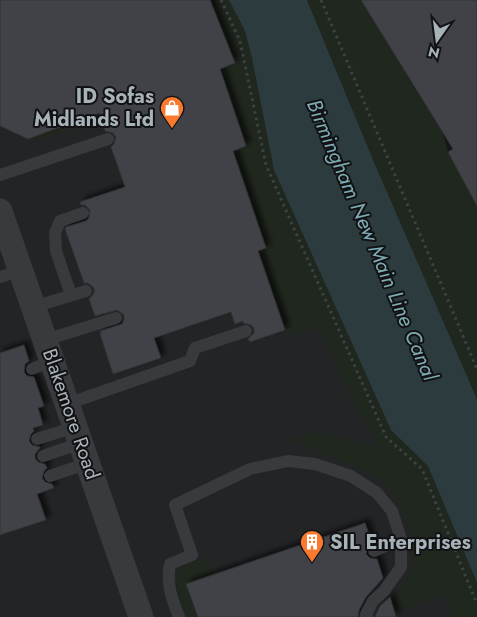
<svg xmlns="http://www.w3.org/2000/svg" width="477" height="617" font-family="Jost,sans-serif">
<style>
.built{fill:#232426}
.green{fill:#20271e}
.water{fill:#2c3b3d}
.building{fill:#414346;stroke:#313235;filter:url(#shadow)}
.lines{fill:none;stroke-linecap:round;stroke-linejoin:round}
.path{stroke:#3d4245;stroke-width:3;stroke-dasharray:2.5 4;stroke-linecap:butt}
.lane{stroke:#383a3e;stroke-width:12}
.street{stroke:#383a3e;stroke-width:25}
.labels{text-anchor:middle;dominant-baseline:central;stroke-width:4;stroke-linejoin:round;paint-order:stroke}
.poi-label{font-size:20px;font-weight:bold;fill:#a8b3b9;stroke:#121214;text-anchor:end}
.street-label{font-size:20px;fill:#a8b3b9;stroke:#121214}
.water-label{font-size:21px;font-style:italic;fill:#7eacb5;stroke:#121214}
</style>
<defs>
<filter id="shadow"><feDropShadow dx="4.5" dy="-4.5" stdDeviation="2.5" flood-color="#0009"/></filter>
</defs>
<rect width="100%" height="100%" fill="#171719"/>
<polygon class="built" points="0,0 274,0 477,477 477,617 0,617"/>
<g class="green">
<polygon points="210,0 229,0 245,31 252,58 274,170 391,430 428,466 477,583 477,617 453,617 445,594 381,617 390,600 409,577 412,554 407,523 394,494 377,477 289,438 319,432 380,447 356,407 318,327 287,337 260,257 112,308 266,248 233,151 246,146 222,77 30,143 28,139 235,63"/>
<polygon points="307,0 361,0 443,134 448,152 477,206 477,399 374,162"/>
<path d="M207,557L213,575L186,584L198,617H187C180,599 171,587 181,567Z"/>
</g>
<polygon class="water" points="229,0 307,0 374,162 477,399 477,583 428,466 391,430 274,170 252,58 245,31"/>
<g class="building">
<polygon points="0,0 210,0 235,63 220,69 246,146 233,151 266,248 258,251 285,330 250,342 248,339 254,333 254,328 251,325 243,323 243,321 235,324 231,312 154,338 161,358 113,374 100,334 101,334 100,331 122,324 124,320 124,315 117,310 95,316 89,299 94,293 94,288 88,283 84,283 65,229 66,227 86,221 89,218 90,210 85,205 81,205 80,202 125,187 111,147 114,144 116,137 113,133 105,131 99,113 28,139 0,126"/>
<polygon points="361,0 477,0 477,206 448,152 453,149"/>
<polygon points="24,345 29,361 25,364 24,372 27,376 34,377 44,406 38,408 43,425 33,428 34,431 31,434 29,441 32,445 40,447 40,448 35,454 35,458 38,462 45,464 47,468 44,471 42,478 45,482 52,484 54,488 37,494 46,520 0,535 0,353"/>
<polygon points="365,523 372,543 367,547 366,554 370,558 377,559 383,578 366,597 359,610 358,617 198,617 186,584"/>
<polygon points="390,597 396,617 375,617 380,606"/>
</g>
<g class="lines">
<g class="path">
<polyline points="221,0 240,41 266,165 386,437 422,469 477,604"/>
<polyline points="321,0 477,369"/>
</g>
<g class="lane">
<polyline points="0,175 108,139"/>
<polyline points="0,277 21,270"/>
<polyline points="71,295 56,251 55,233 60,221 83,213"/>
<polyline points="33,307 86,291"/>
<polyline points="45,340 116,318"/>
<polyline points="32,369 52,361"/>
<polyline points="67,404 190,361 195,348 246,331"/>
<polyline points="37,439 75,427"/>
<polyline points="43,456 81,443"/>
<polyline points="50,476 88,463"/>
<polyline points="374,551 401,539"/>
<path d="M179,617C172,599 166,584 170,564L192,555L175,505L250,469L288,461L315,464L351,476L377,493L392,511L401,539V567L384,591L373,601L366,614L367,617"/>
</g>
<polyline class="street" points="0,211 141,617"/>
</g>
<defs>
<g id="shop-pin" transform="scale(1.25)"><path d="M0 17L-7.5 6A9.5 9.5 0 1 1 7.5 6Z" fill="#f9792f" stroke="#121214"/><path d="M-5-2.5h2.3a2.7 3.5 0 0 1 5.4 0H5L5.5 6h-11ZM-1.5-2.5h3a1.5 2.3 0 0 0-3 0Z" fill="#fff"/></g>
<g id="building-pin" transform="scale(1.25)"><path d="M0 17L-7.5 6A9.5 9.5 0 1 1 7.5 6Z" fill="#f9792f" stroke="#121214"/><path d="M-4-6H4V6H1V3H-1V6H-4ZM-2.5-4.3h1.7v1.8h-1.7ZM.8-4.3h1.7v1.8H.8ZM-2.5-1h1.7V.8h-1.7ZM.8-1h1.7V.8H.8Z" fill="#fff"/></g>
</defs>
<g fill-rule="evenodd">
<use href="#shop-pin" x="172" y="108"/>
<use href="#building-pin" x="312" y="542"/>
</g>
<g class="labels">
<g class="poi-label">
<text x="154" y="96">ID Sofas<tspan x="154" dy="23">Midlands Ltd</tspan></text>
<text x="330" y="542" text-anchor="start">SIL Enterprises</text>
</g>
<g class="street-label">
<text transform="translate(71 414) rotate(71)">Blakemore Road</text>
</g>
<g class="water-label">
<text transform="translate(372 240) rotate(67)">Birmingham New Main Line Canal</text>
</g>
</g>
<g transform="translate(437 40) rotate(194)" stroke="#121214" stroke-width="4" paint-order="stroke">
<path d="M0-4L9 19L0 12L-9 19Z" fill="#a8b3b9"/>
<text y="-8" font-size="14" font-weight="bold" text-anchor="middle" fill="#a8b3b9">N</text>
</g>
</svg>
